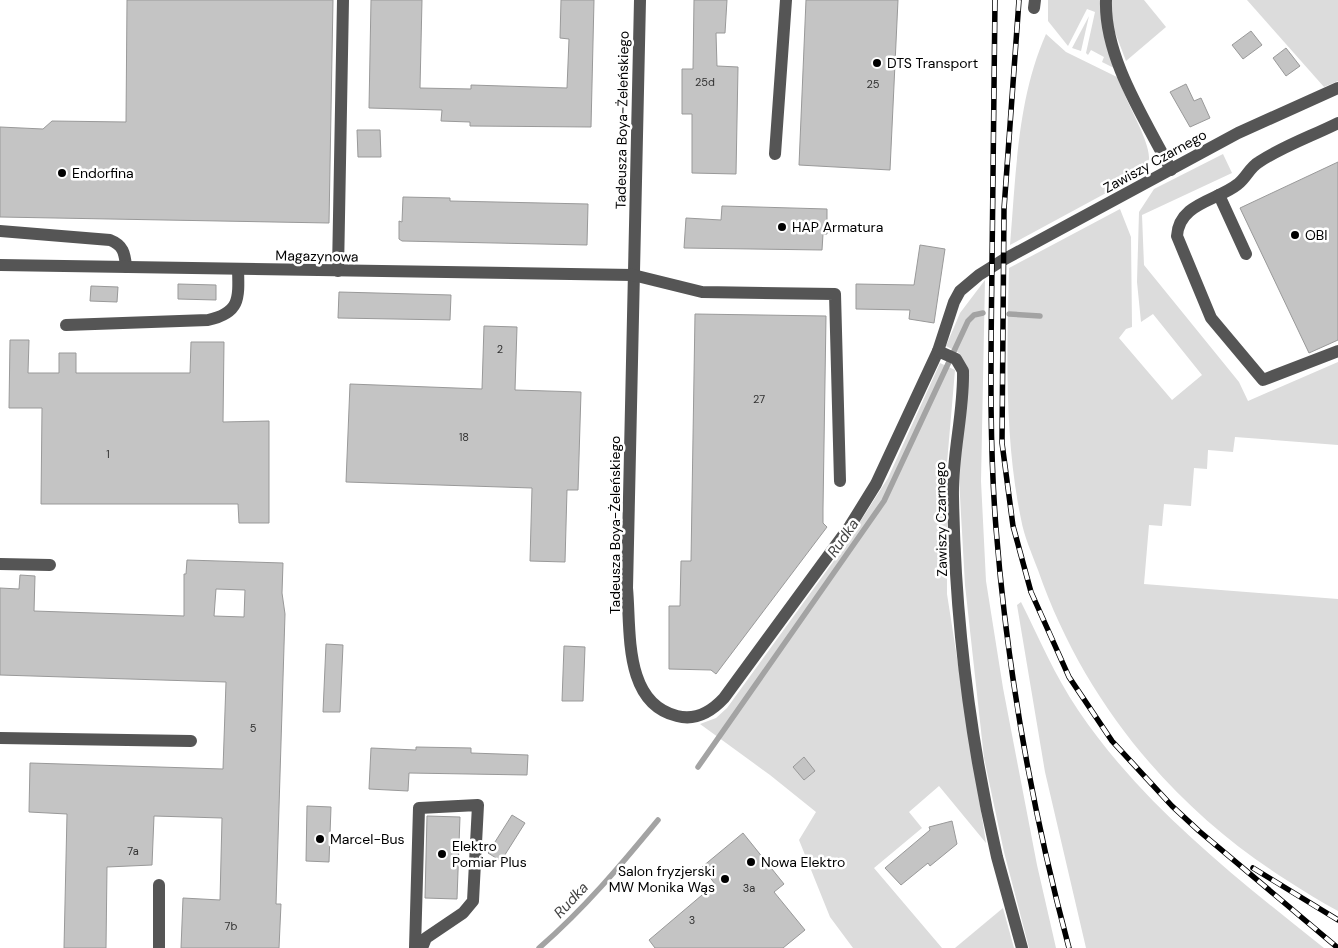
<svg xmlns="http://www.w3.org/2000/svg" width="1338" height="948" font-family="'DM Sans',sans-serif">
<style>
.green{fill:#dcdcdc}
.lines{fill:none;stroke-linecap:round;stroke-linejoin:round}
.stream{stroke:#a3a3a3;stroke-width:5.5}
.building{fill:#c4c4c4;stroke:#999;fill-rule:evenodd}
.minor{stroke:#555;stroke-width:12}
.rail-casing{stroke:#000;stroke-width:5.5}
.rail{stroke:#fff;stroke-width:4;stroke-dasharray:11;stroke-linecap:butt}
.poi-dot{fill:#000;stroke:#fff;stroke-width:2}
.labels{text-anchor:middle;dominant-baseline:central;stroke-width:5;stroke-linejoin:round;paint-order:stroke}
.number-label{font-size:11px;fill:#313131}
.poi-label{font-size:14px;fill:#000;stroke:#fff;text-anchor:start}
.street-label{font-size:14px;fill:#000;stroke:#fff}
.water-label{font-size:15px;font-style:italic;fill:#444;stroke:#fff}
</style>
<rect width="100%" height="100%" fill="#fff"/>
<g class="green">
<polygon points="1048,0 1102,0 1118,70 1102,62 1104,57 1091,50 1088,55 1086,53 1095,12 1087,9 1068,46 1048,21"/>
<polygon points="1110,0 1144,0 1166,27 1126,61 1113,27"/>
<polygon points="1247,0 1338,0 1338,81 1324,87"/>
<polygon points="1089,16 1081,51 1072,48"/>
<path d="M1046,34L1066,52L1119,78C1124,101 1150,139 1149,159C1148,163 1145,169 1143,173L1010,245C1016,175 1017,99 1046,34Z"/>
<path d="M1223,154L1232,173L1142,215L1144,265L1239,382L1248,401L1338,362V445L1235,437L1233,452L1208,450L1207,469L1194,468L1191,506L1164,504L1162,526L1149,525L1144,584L1338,599V911C1321,902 1304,891 1288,881C1172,808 1083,700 1038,570C1032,554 1024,536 1021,519C1004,437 1007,351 1009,268L1120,209L1131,237L1132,327L1126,329L1119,338L1172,400L1202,375L1153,314L1141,322L1137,282L1139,212L1154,189Z"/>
<polygon points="985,280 981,481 986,581 1003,688 1037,865 1056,948 1029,948 1004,852 984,758 965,585 958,461 968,371 959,353 946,346 960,313"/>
<polygon points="940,363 955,370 947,463 947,594 986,843 939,786 909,812 922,828 874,868 942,948 853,948 830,917 799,840 816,812 770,775 700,724 716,718 727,708 846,544 888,478"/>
<path d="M1021,602C1039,638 1055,676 1078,710C1142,805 1235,877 1324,948H1086L1045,772L1017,605Z"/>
<polygon points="1003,908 1014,948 955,948"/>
</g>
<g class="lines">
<g class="stream">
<polyline points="1009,314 1040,316"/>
<polyline points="698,767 884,501 968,321 974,315 983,313"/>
<path d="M539,948C584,909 621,865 658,820"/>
</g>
</g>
<g class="building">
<polygon points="127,0 333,0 329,223 0,217 0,127 43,129 52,121 126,122"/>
<polygon points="371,0 422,0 420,88 471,89 471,85 567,88 569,39 560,38 561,0 594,0 591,127 470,126 470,122 441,121 442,110 369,108"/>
<polygon points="694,0 727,0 725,33 716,33 717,66 738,67 736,174 692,173 692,114 682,114 682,69 693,69"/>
<polygon points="806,0 898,0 890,170 799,165"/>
<polygon points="1251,31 1262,45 1243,59 1232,45"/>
<polygon points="1286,48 1300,66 1286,76 1273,58"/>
<polygon points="1186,84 1194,101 1201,98 1210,118 1190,127 1170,92"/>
<polygon points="357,130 380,130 381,157 358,157"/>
<polygon points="1338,162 1338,340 1309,353 1240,208"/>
<polygon points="403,197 450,198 450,201 588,204 587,245 402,241 399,239 399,221 402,222"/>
<polygon points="722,206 827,209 827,234 823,234 822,250 684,248 686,218 721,220"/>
<polygon points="920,245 945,249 934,323 909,319 910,310 856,309 856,284 914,285"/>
<polygon points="178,284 216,285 216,300 178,299"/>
<polygon points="91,286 118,287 117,302 90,301"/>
<polygon points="339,292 451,295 450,320 338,318"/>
<polygon points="695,314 826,316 823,508 823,523 827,527 716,674 711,670 669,669 669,606 680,606 681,561 691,561"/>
<polygon points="484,326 517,327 515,390 581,392 578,490 567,490 565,562 530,561 532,488 346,482 350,384 482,389"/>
<polygon points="10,340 29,340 28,373 59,373 59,353 76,353 76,373 190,373 191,342 224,342 223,422 269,421 269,523 239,523 238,504 41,504 42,408 9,408"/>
<path d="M187,560L283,563L282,593L285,614L276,904H281L279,948H181L183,898L220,900L222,818L154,816L152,865L107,867L106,948H64L67,814L29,812L30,763L223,769L226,682L0,675V588L19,589L20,575L35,576L34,611L184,616V574H186ZM216,589L245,590L244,617L214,616Z"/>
<polygon points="326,644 343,645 340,712 323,712"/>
<polygon points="564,646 585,647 583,701 562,701"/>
<polygon points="416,747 471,748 471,753 528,755 527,775 409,773 408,791 369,789 371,748 416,750"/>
<polygon points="804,757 815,771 804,780 793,767"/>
<polygon points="307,806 331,807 329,862 306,861"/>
<polygon points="512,815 525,823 501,861 488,853"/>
<polygon points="427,816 460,817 457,899 425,898"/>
<polygon points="952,821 957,844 930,866 928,863 901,885 885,868 930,830 929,827"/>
<polygon points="743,833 784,884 774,892 805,930 783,948 655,948 649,940 715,884 702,867"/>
</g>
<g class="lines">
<g class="minor">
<path d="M640,0L627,588C631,630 623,703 677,716C696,721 711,712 724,698L850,526L876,484L938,351"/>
<path d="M1106,0C1104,58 1145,119 1171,170"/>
<polyline points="1034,8 1035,0"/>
<path d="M1338,123C1312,136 1283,146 1259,162C1250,167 1246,178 1238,184C1217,201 1179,203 1177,236L1211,318L1263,380L1338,351"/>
<polyline points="775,154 786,0"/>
<polyline points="1219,195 1246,254"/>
<path d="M0,231L110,240C123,245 125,253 126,267"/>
<polyline points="0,265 633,275 702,292 835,294 840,481"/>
<polyline points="338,271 343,0"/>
<path d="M66,325L208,320C240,313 239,299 238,269"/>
<polyline points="0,564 50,565"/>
<polyline points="0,738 191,741"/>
<polyline points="159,885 159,948"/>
<polyline points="415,948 419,808 478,805 473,901 463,913 426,938 422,948"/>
<path d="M1022,948C1014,918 1005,887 997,857C970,740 955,615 953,496C952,454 964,413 963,371L956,359L938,351L954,302L960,291L979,275L1003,260L1238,133L1338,88"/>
</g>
<g class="rail-casing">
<g id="rail">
<path d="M995,0C994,88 993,176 992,264C991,352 989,440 996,528C1007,670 1032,810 1069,948"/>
<polyline points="1019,0 1004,209 1002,443 1013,526 1031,592 1069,677 1112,741 1172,806 1199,831 1338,948"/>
<polyline points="1253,868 1338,920"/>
</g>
</g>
<use href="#rail" class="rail"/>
</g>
<g class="poi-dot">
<circle cx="877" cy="63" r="5"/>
<circle cx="62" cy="173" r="5"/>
<circle cx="782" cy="227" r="5"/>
<circle cx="1295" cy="235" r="5"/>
<circle cx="320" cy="839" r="5"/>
<circle cx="442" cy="854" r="5"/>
<circle cx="751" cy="862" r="5"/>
<circle cx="725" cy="879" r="5"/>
</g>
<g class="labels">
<g class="number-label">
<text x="705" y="82">25d</text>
<text x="873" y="84">25</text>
<text x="500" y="349">2</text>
<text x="759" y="399">27</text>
<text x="464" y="437">18</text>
<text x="108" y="454">1</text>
<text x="253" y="728">5</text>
<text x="133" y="851">7a</text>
<text x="749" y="888">3a</text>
<text x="692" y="920">3</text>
<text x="231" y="926">7b</text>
</g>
<g class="poi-label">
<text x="887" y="63">DTS Transport</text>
<text x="72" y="173">Endorfina</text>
<text x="792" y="227">HAP Armatura</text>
<text x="1305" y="235">OBI</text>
<text x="330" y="839">Marcel-Bus</text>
<text x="452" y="846">Elektro<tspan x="452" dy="16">Pomiar Plus</tspan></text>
<text x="761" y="862">Nowa Elektro</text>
<text x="715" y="871" text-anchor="end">Salon fryzjerski<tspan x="715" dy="16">MW Monika Wąs</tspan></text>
</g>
<g class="street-label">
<text transform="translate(622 120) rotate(-89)">Tadeusza Boya-Żeleńskiego</text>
<text transform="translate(1155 161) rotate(-29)">Zawiszy Czarnego</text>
<text transform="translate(317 256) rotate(1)">Magazynowa</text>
<text transform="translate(941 519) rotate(-91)">Zawiszy Czarnego</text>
<text transform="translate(615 525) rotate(-90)">Tadeusza Boya-Żeleńskiego</text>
</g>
<g class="water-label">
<text transform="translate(843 538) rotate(-55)">Rudka</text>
<text transform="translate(571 900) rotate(-47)">Rudka</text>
</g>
</g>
</svg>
